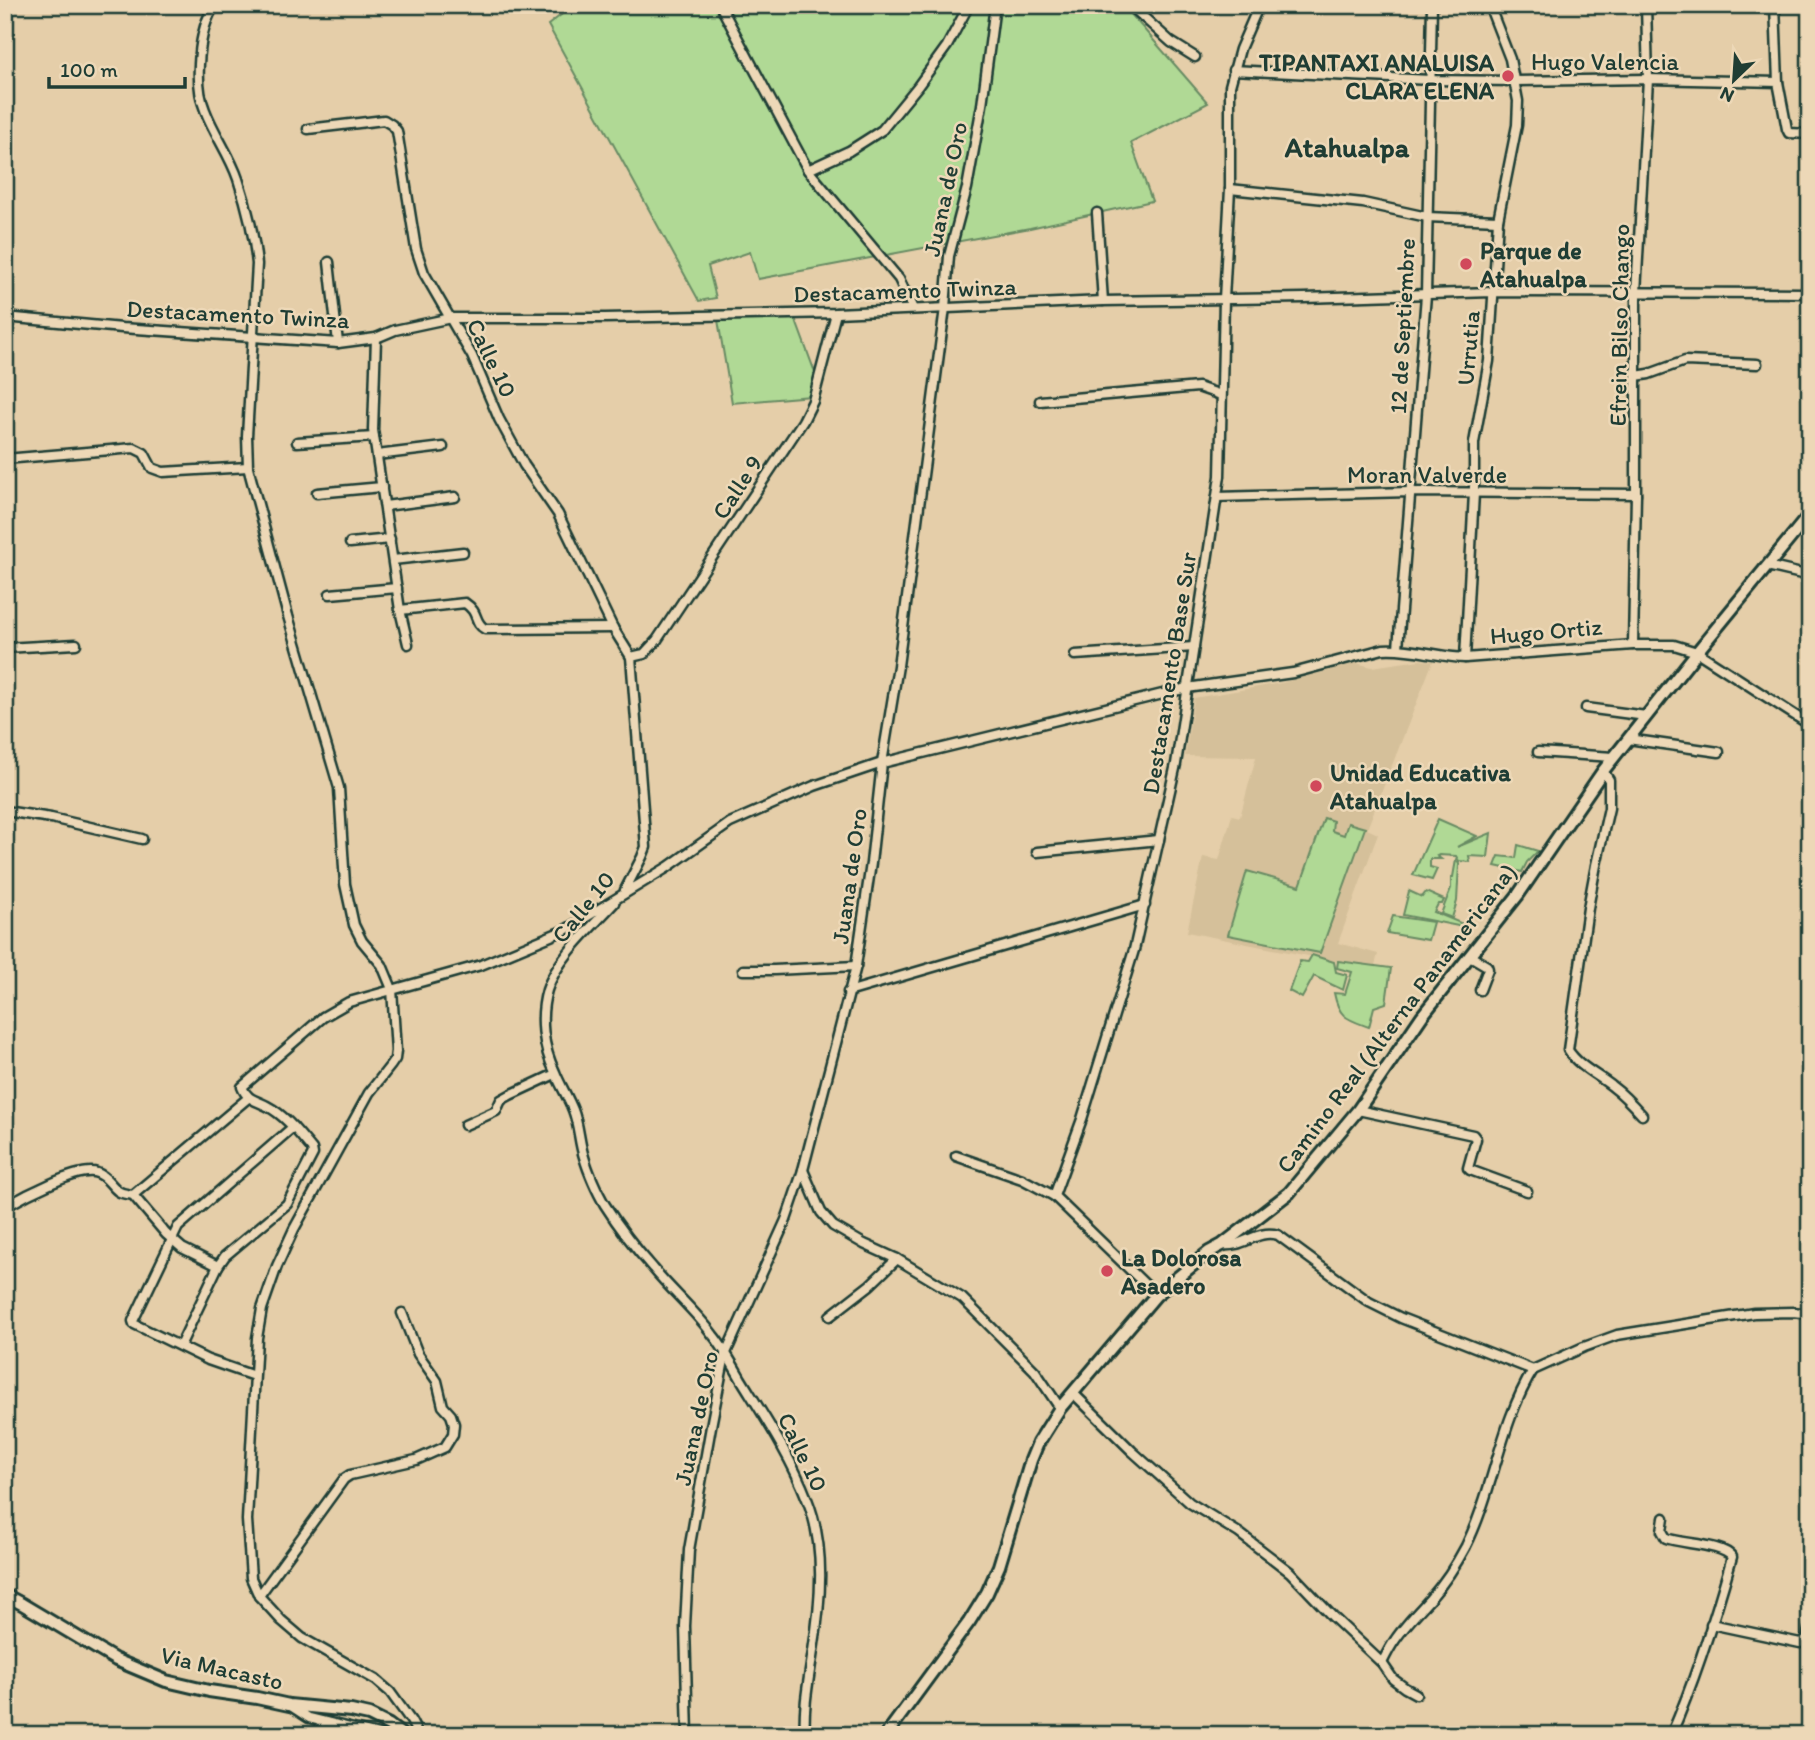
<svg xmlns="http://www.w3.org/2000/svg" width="1815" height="1740" font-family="Itim,sans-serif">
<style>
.built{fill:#d5c09a}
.green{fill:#b0d995;stroke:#688b64;stroke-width:2}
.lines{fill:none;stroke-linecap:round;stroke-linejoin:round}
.street-casing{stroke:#1f3d34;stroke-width:13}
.secondary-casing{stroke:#1f3d34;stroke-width:16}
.street{stroke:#edd8b7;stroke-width:8}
.secondary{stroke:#edd8b7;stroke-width:10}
.poi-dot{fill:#d1495b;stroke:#edd8b7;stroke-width:2.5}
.labels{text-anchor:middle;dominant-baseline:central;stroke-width:5;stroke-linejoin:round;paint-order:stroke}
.street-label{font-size:24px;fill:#1f3d34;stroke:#edd8b7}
.poi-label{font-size:24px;font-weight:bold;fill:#1f3d34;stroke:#edd8b7;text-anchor:start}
.quarter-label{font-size:28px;font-weight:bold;fill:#1f3d34;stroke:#edd8b7}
</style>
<rect width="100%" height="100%" fill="#e5cea9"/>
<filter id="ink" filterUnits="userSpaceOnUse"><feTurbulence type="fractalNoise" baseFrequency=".0143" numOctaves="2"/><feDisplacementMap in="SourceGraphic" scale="14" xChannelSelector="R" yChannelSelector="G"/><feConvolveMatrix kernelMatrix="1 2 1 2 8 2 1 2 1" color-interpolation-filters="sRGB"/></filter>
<g filter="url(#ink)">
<polygon class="built" points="1420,660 1433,661 1367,829 1378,834 1338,943 1378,954 1374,969 1187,932 1203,857 1219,860 1232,815 1240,817 1256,757 1185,756 1194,698 1281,683 1356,663 1372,667"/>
<g class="green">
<polygon points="574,5 1123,5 1208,103 1131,143 1152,201 1030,228 758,279 750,252 708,266 716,298 699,301 548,25"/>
<polygon points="788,316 796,321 817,378 811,396 732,403 718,320"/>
<polygon points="1324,818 1333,821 1332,831 1344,835 1348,823 1365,828 1320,953 1228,935 1247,871 1300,886"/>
<polygon points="1438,819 1477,836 1457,847 1491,833 1488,857 1469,856 1470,862 1459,861 1456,856 1439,855 1437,856 1441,859 1430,859 1430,867 1437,869 1432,880 1413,875"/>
<polygon points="1518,845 1538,851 1527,862 1522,872 1495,866 1499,856 1516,858"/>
<polygon points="1456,860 1459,864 1457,901 1452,918 1441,914 1451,888 1451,877 1453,877"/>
<polygon points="1409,891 1422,897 1426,892 1444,900 1442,904 1438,904 1434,912 1470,927 1468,928 1403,915"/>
<polygon points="1393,916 1433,922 1428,940 1387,933"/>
<polygon points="1312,955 1334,962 1336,972 1347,975 1343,990 1314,976 1302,998 1289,991 1300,961 1308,962"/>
<path d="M1338,961L1391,968L1386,1003L1374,1007L1369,1027C1347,1019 1339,1018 1334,993L1345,994L1352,972L1337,968Z"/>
</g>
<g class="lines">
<g class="street-casing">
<g id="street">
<path d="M215,5C198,29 194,84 205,110C214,134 230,155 238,179C247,206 254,235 257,264L247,436L248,467L288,616L339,788L345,884L354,925L362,941L382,965L392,989L396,1051L395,1059L391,1065L369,1093L294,1229L277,1266L262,1309L257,1338L247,1520L251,1578L259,1596L281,1620L302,1638L376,1680L390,1692L411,1721L418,1735"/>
<polyline points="720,5 808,170 899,279 913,309"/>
<polyline points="1130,5 1171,42 1195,57"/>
<polyline points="1775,5 1778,82"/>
<polyline points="1233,70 1430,80 1515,81 1648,79 1778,82 1787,129 1789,133 1810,134"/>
<polyline points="308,129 384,120 392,125 397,131 416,249 424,273 472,356 499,419 524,465 558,514 613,628 631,657 646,847 642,857 625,890"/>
<polyline points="808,170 849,151 882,130 918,86 947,46 969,5"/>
<polyline points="1230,189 1363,203 1427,217 1498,220"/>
<polyline points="1097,213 1103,301"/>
<polyline points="329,262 338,343"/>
<polyline points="5,317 122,328 338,343 376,338 395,330 451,318 605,318 836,313 1103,301 1304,298 1492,292 1810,293"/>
<polyline points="376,338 373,430 400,610 408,644"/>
<polyline points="1636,376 1649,374 1685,361 1757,364"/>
<polyline points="1040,401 1198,387 1221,395"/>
<polyline points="297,442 374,437"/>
<polyline points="377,455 443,447"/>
<polyline points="5,459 134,448 144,453 152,468 163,472 248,467"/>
<polyline points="317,493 382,487"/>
<polyline points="1217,497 1410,492 1636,494"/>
<polyline points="385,506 455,497"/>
<polyline points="350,543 390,539"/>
<polyline points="393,560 463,552"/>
<polyline points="1767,566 1810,576"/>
<polyline points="330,594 397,588"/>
<path d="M400,610L465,603C480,613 473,622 485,629L613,628"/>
<polyline points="1633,645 1636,494 1636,293 1648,79 1646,5"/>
<polyline points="5,648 76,644"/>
<polyline points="1398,648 1426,295 1432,5"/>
<polyline points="1075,655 1194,647"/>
<polyline points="631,657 644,654 657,640 803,421 813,401 836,313"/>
<polyline points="1465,658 1474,493 1474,443 1489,361 1498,220 1517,125 1518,101 1510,59 1489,5"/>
<polyline points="1586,708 1646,716"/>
<polyline points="1628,739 1719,752"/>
<polyline points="1538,752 1613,757"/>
<path d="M1603,771L1609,780V808L1596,865L1588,908L1568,1050C1578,1066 1598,1075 1613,1087C1624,1095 1633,1105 1642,1115"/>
<polyline points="5,811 51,818 142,839"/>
<polyline points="1037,852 1159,840"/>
<path d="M614,903C592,927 557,958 547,990C539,1017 543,1048 555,1072C560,1085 568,1097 573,1110C579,1125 579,1142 584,1157C588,1171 597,1192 605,1205C619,1227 636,1249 653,1268C672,1291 695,1311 713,1335C723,1347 733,1365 741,1379C765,1418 791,1457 807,1499C826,1546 821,1602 813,1651C809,1679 803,1706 805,1735"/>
<polyline points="1470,956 1487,966 1488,969 1480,990"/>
<polyline points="743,970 774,970 856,966"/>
<polyline points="848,992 1145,905"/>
<polyline points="1358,1110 1473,1135 1476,1139 1468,1168 1470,1170 1527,1191"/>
<polyline points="465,1125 496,1111 501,1100 510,1095 555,1074"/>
<polyline points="956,1156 1022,1179 1054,1196"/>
<polyline points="803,1170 821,1212 833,1226 864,1244 897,1259 962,1298 1035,1371 1060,1408"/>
<polyline points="133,1195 166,1234 182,1248 218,1266"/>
<path d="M5,1207C22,1197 80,1166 97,1173C107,1176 110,1185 118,1191C122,1194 128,1194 133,1195L248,1098"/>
<path d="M1222,1245C1244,1248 1256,1229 1278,1235L1369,1302L1401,1318L1533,1370L1584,1347L1617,1335L1754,1313L1793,1312L1810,1314"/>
<polyline points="1156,1295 1054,1196 1082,1119 1134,950 1176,764 1220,476 1224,299 1230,189 1230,86 1240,49 1259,5"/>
<polyline points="830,1316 870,1285 897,1259"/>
<path d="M180,1346L218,1266L225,1256L287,1204L313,1154L312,1149C299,1134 286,1116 267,1106C256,1100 247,1100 242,1087L323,1017L349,1002L481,965L565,930L668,867L730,823L814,786L882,763L1187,688L1293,673L1383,649C1411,647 1438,657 1465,658L1633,645H1674L1697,652L1810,725"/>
<polyline points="254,1376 208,1360 134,1324 133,1321 178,1227 293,1127"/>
<polyline points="1073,1393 1132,1451 1190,1503 1239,1533 1290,1572 1332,1616 1382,1663 1393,1679 1405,1688 1416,1694"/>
<path d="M1664,1518L1662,1531L1666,1538C1682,1544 1723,1544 1732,1557C1715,1617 1696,1678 1671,1735"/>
<polyline points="259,1596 344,1479 350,1475 416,1460 445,1447 453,1434 454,1424 451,1415 443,1406 437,1381 418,1354 402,1313"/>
<polyline points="1711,1624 1800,1643 1807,1639 1810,1624"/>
<path d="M1382,1663C1386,1655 1390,1647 1395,1640C1405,1625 1418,1612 1430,1599C1444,1583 1456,1565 1466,1546C1494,1489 1500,1424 1533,1370"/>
<polyline points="289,1705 309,1718 378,1735"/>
<polyline points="315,1735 323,1722"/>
<polyline points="688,1735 685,1626 689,1550 712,1421 725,1355 786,1220 803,1170 856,966 871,863 882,763 898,666 945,308 949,256 967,188 982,105 995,5"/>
</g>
</g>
<g class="secondary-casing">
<g id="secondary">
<polyline points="5,1595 22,1604 116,1660 166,1681 209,1691 257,1698 289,1705 351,1711 369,1715 389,1725 402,1735"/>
<polyline points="886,1735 969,1622 987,1593 999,1566 1031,1460 1038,1443 1060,1408 1156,1295 1209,1252 1222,1245 1289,1193 1358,1110 1422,1016 1518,895 1603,771 1697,652 1810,514"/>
</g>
</g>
<use href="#street" class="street"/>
<use href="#secondary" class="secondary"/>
</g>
</g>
<g class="poi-dot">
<circle cx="1508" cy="76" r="7"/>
<circle cx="1466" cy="264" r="7"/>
<circle cx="1316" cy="786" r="7"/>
<circle cx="1107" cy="1271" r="7"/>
</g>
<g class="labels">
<g class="street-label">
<text x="1605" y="61">Hugo Valencia</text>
<text transform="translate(945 189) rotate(-78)">Juana de Oro</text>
<text transform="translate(905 290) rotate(-2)">Destacamento Twinza</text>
<text transform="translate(238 314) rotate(3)">Destacamento Twinza</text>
<text transform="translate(1619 325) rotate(-89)">Efrein Bilso Chango</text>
<text transform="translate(1402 326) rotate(-87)">12 de Septiembre</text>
<text transform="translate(1468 348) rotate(-85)">Urrutia</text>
<text transform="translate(492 358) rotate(64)">Calle 10</text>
<text x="1427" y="474">Moran Valverde</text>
<text transform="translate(737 487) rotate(-57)">Calle 9</text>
<text transform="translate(1546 631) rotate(-5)">Hugo Ortiz</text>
<text transform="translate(1169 673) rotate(-81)">Destacamento Base Sur</text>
<text transform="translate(849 876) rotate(-82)">Juana de Oro</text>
<text transform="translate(583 907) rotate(-51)">Calle 10</text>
<text transform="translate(1396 1018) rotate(-53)">Camino Real (Alterna Panamericana)</text>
<text transform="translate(696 1418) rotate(-78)">Juana de Oro</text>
<text transform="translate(803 1452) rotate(64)">Calle 10</text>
<text transform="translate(222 1668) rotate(13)">Via Macasto</text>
</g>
<g class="poi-label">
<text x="1494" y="62" text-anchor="end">TIPANTAXI ANALUISA<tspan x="1494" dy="28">CLARA ELENA</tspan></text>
<text x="1480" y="250">Parque de<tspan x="1480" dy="28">Atahualpa</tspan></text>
<text x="1330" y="772">Unidad Educativa<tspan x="1330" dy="28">Atahualpa</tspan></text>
<text x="1121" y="1257">La Dolorosa<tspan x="1121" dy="28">Asadero</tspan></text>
</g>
<g class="quarter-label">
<text x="1347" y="147">Atahualpa</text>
</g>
</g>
<rect width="1815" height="1740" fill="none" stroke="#edd8b7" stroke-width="28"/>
<rect x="14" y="14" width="1787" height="1712" fill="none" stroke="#1f3d34" stroke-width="2.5" filter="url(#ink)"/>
<g transform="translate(1734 80) rotate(205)" stroke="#edd8b7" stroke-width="5" paint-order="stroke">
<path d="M0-5L12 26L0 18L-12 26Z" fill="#1f3d34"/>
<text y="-10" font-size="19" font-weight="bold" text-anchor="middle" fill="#1f3d34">N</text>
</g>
<path d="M49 77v10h136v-10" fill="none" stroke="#1f3d34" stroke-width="3.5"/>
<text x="60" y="77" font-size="21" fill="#1f3d34" stroke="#edd8b7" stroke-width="5" paint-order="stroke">100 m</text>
</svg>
